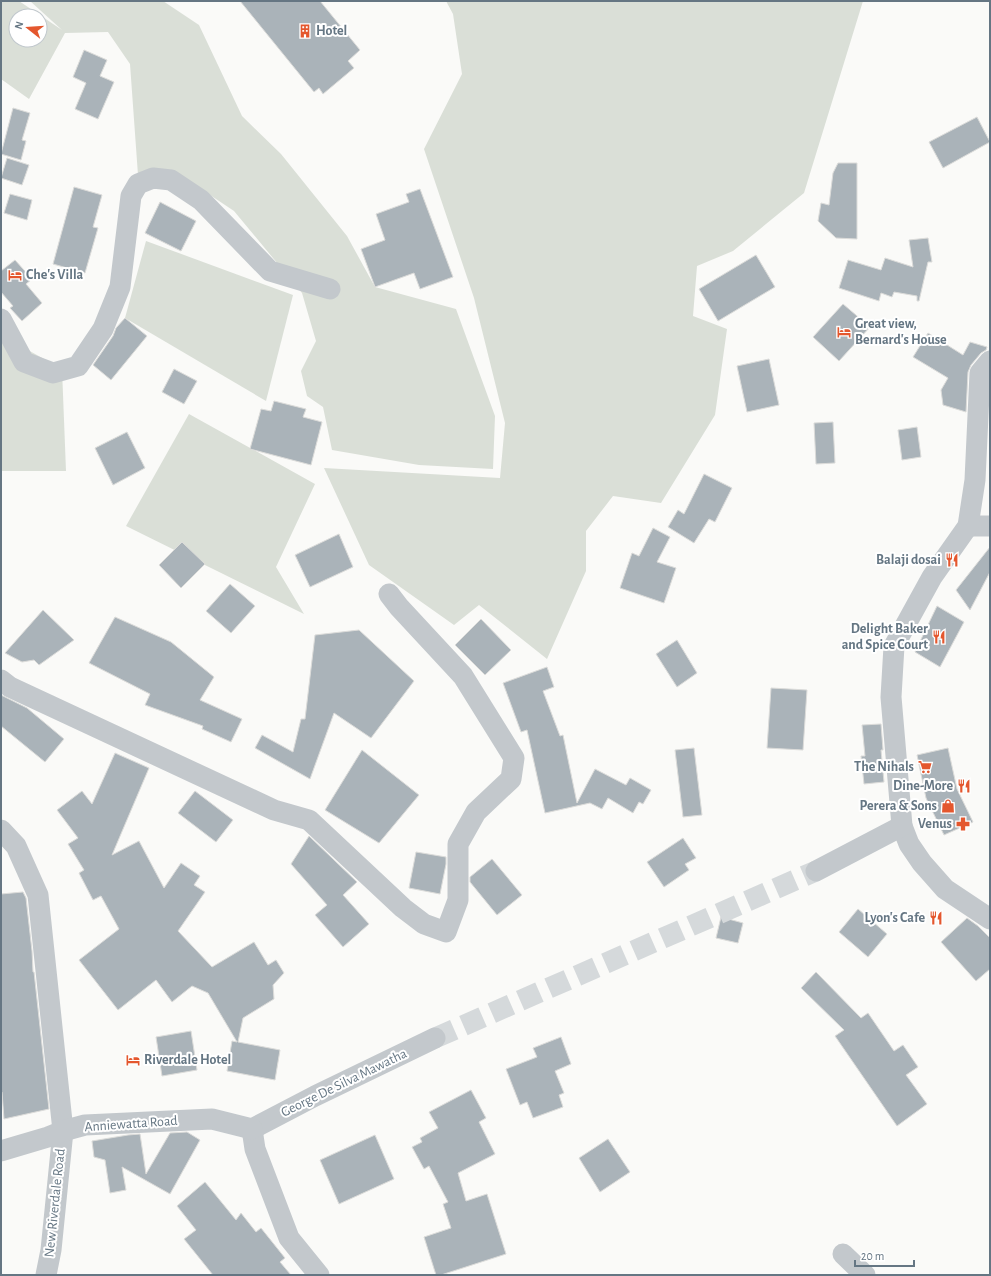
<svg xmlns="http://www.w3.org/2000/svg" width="991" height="1276" font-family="'Alegreya Sans',sans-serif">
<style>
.green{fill:#dadfd7;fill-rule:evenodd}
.building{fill:#aab3b9;stroke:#dcdcda}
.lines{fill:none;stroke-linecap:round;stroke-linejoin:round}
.minor-tunnel{stroke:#d5d9db;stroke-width:21;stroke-dasharray:21 10;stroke-linecap:butt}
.minor{stroke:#c3c8cc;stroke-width:21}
.labels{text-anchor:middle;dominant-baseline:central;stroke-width:4;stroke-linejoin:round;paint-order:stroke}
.poi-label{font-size:14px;font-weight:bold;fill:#657683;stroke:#fff;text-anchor:end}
.street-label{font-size:14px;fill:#657683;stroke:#fff}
</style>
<rect width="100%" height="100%" fill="#fafaf8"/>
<g class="green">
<path d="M1,1H19L62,30L30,1H163L199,25L242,116L281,154L347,236L375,287L456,309L495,416L493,469L419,465L332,450L323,407L307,396L301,371L316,341L302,293L234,211L180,175L139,189L130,64L108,32L65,33L29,99L1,79ZM16,16H40V40H16Z"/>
<polygon points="446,1 863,1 804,193 733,251 697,266 693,316 727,329 715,415 661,503 613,496 586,531 586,571 547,659 479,605 454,625 369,565 324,468 500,478 505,423 474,298 424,149 462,74 453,14"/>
<polygon points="146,241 293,295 266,401 125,318"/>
<polygon points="1,335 62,369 66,471 1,471"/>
<polygon points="189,414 315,484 276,567 304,614 126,526"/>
</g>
<g class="building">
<polygon points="240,1 320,1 360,50 348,61 354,68 323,94 319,88 314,92"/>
<polygon points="84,50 107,60 100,76 114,82 98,119 75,109 86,83 73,77"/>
<polygon points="13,108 30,113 22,140 26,141 21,160 1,154"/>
<polygon points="977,117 990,142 943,168 929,142"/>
<polygon points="7,158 29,165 22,185 1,178"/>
<polygon points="838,163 857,163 857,239 836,238 818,221 821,203 829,205 833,173"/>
<polygon points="74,187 102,195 93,227 98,228 85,273 53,264"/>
<polygon points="420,189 453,277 420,289 414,273 375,287 361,249 385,240 376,214 409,202 406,194"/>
<polygon points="10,194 32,200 27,220 4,213"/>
<polygon points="160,202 196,221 181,251 145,233"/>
<polygon points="928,238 932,262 928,262 919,301 917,301 917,296 894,292 892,297 881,293 879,301 839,288 848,260 881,270 885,258 913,267 909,240"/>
<polygon points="756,255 775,287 718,321 699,289"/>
<polygon points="15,260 32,279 26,284 42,303 22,321 10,308 13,306 1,292 1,271"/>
<polygon points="843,304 870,327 839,361 813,337"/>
<polygon points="125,318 147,336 111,380 93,365 113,336 116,328"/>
<polygon points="928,333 963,355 970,342 987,347 986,350 981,353 971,365 968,372 966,412 943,405 941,390 948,378 913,357"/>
<polygon points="769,359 779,405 747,412 737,366"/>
<polygon points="174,369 197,381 184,404 162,392"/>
<polygon points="274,401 306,409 303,417 322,422 311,465 250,449 261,409 271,411"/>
<polygon points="833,422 835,463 816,464 814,423"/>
<polygon points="917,427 921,457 902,460 898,430"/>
<polygon points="127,432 145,468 113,485 95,448"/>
<polygon points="704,474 732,488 715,522 709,519 694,543 668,527 678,510 684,514"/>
<polygon points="653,528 670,537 657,562 676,568 664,603 620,588 632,553 639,556"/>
<polygon points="339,534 353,567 310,587 295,555"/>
<polygon points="182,542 205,564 181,588 159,565"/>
<polygon points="990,547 990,572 970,610 956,590"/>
<polygon points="230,584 255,606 231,633 206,611"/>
<polygon points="937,606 964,622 940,667 915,652"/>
<polygon points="43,610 74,640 39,665 34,660 22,662 5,653"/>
<polygon points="115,617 171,642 214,677 200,700 242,719 231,742 202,729 203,726 145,705 150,694 89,663"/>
<polygon points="481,619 511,650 485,675 455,645"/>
<polygon points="359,630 414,681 371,738 334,713 310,779 255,748 262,735 293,752 301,719 305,719 315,635"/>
<polygon points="677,640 697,673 677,687 656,654"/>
<polygon points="547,667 554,687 543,691 560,736 563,735 577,803 595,769 626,785 630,778 651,790 643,804 639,802 633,813 608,798 602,809 590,803 545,813 527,730 521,732 503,683"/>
<polygon points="771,688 807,690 803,750 767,748"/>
<polygon points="1,695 27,708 64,739 45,762 1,726"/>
<polygon points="881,724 883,750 881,750 884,782 864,784 861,756 865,756 862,725"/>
<polygon points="694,748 702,815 683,817 675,750"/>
<polygon points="948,748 957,789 973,822 944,835 926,798 917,755"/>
<polygon points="362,750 419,795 379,843 325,810"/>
<polygon points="115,753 149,768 112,855 139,841 164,888 181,863 200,876 194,885 205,892 178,931 212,967 254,942 268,965 276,960 284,973 273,985 274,999 243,1018 238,1042 280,1050 275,1080 227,1071 232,1041 237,1042 208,993 192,986 172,1002 156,980 118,1010 79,960 119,929 101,896 93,900 79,873 84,870 68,844 78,838 57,810 82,791 92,804"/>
<polygon points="195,791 233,820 216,842 178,813"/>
<polygon points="309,836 357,882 343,895 369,924 343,947 315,915 327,905 291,864"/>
<polygon points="683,838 696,858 685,864 689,870 664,887 647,862"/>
<polygon points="416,852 446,857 446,864 440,894 409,888"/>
<polygon points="492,859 522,895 497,915 470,882 470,877"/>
<polygon points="23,892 26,898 32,951 33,972 34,972 49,1109 4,1119 2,1092 1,1092 1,894"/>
<polygon points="858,909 887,934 868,957 839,932"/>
<polygon points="721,917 743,923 738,943 716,938"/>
<polygon points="967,918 978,926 990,938 990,969 976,981 941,942"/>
<polygon points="816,972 861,1018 868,1013 894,1051 903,1045 918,1067 906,1075 927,1104 897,1126 835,1036 844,1030 801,988"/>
<polygon points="191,1031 197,1070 162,1076 156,1037"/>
<polygon points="561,1037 571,1064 555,1071 564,1093 559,1095 563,1107 533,1118 527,1102 520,1105 506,1069 537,1057 533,1048"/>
<polygon points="471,1090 486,1118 479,1122 495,1154 458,1173 466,1201 487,1194 506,1254 441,1275 436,1275 424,1237 451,1228 443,1204 448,1202 429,1166 424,1169 412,1147 422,1142 420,1138 438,1128 429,1112"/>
<polygon points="187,1132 200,1140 170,1194 122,1167 126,1190 110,1193 105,1160 94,1157 92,1141 128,1135 140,1134 146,1174 170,1133"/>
<polygon points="375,1135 394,1179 339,1204 320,1160"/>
<polygon points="608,1139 630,1172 600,1192 579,1158"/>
<polygon points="205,1182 236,1220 241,1213 256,1232 261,1228 285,1258 280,1262 291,1275 213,1275 184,1239 196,1230 177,1206"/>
</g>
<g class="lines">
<polyline class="minor-tunnel" points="435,1038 816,871"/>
<g class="minor">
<polyline points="1,319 24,362 53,373 78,366 103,329 120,287 131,196 138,184 153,178 171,180 201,200 270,271 330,289"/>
<polyline points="968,526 990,526"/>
<polyline points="1,680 10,687 274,810 309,820 403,908 424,924 446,932 458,900 458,844 476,812 511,779 514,758 463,676 399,607 389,594"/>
<polyline points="902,826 909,844 922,863 945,889 990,919"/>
<polyline points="1,830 16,846 38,895 56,1065 63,1131 51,1250 46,1275"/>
<polyline points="816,871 902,826 891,697 894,646 932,577 968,526 975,480 980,373 990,361"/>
<polyline points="252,1129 315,1096 435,1038"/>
<polyline points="252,1129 255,1149 289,1238 319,1275"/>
<polyline points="1,1151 48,1137 63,1131 85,1125 212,1119 252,1129"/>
<polyline points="843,1254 865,1275"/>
</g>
</g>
<defs>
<g id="building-bare" transform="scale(1.08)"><path d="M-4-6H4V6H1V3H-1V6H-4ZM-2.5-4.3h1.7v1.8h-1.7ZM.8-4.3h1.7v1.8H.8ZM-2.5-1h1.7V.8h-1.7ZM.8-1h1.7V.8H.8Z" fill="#e4572e" stroke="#fff" stroke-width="2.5" paint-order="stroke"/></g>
<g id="hotel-bare" transform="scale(1.08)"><path d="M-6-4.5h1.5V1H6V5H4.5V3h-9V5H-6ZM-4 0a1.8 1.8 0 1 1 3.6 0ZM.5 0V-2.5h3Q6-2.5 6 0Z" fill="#e4572e" stroke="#fff" stroke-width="2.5" paint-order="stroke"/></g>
<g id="restaurant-bare" transform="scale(1.08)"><path d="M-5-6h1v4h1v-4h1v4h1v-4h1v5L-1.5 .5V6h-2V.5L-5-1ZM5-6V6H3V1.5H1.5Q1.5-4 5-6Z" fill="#e4572e" stroke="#fff" stroke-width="2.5" paint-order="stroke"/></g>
<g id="supermarket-bare" transform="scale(1.08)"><path d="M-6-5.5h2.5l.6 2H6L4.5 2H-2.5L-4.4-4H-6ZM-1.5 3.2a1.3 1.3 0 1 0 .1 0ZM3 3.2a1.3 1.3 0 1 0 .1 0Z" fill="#e4572e" stroke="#fff" stroke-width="2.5" paint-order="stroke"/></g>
<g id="shop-bare" transform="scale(1.08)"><path d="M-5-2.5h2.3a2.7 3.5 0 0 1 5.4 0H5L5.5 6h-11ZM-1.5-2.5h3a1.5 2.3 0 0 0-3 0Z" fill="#e4572e" stroke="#fff" stroke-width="2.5" paint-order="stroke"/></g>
<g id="pharmacy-bare" transform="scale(1.08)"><path d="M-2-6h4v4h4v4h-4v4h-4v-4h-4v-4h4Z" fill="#e4572e" stroke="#fff" stroke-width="2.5" paint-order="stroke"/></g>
</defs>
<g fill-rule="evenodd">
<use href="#building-bare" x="305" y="31"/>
<use href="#hotel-bare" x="15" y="275"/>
<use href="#hotel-bare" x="844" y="332"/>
<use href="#restaurant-bare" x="952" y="560"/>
<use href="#restaurant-bare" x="939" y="637"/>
<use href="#supermarket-bare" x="925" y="767"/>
<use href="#restaurant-bare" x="964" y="786"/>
<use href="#shop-bare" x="948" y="806"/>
<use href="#pharmacy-bare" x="963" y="824"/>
<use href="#restaurant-bare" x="936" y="918"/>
<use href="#hotel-bare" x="133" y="1060"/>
</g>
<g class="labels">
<g class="poi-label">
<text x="316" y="31" text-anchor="start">Hotel</text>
<text x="26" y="275" text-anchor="start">Che's Villa</text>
<text x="855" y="324" text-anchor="start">Great view,<tspan x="855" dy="16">Bernard's House</tspan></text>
<text x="941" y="560">Balaji dosai</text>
<text x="928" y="629">Delight Baker<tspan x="928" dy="16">and Spice Court</tspan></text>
<text x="914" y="767">The Nihals</text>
<text x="953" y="786">Dine-More</text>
<text x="937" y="806">Perera &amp; Sons</text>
<text x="952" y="824">Venus</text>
<text x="925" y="918">Lyon's Cafe</text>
<text x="144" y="1060" text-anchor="start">Riverdale Hotel</text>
</g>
<g class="street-label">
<text transform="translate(344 1083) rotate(-26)">George De Silva Mawatha</text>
<text transform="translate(131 1124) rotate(-4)">Anniewatta Road</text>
<text transform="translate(55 1203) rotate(-84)">New Riverdale Road</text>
</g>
</g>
<rect width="991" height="1276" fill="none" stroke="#657683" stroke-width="4"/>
<g transform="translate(28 28) rotate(287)"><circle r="19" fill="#ffffff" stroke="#c1c8cd"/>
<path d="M0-3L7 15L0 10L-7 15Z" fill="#e4572e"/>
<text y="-6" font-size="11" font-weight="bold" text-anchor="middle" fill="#657683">N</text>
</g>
<path d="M855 1260v6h59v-6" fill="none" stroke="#657683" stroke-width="2"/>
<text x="861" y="1260" font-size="12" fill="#657683" stroke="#ffffff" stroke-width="3" paint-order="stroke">20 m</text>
</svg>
